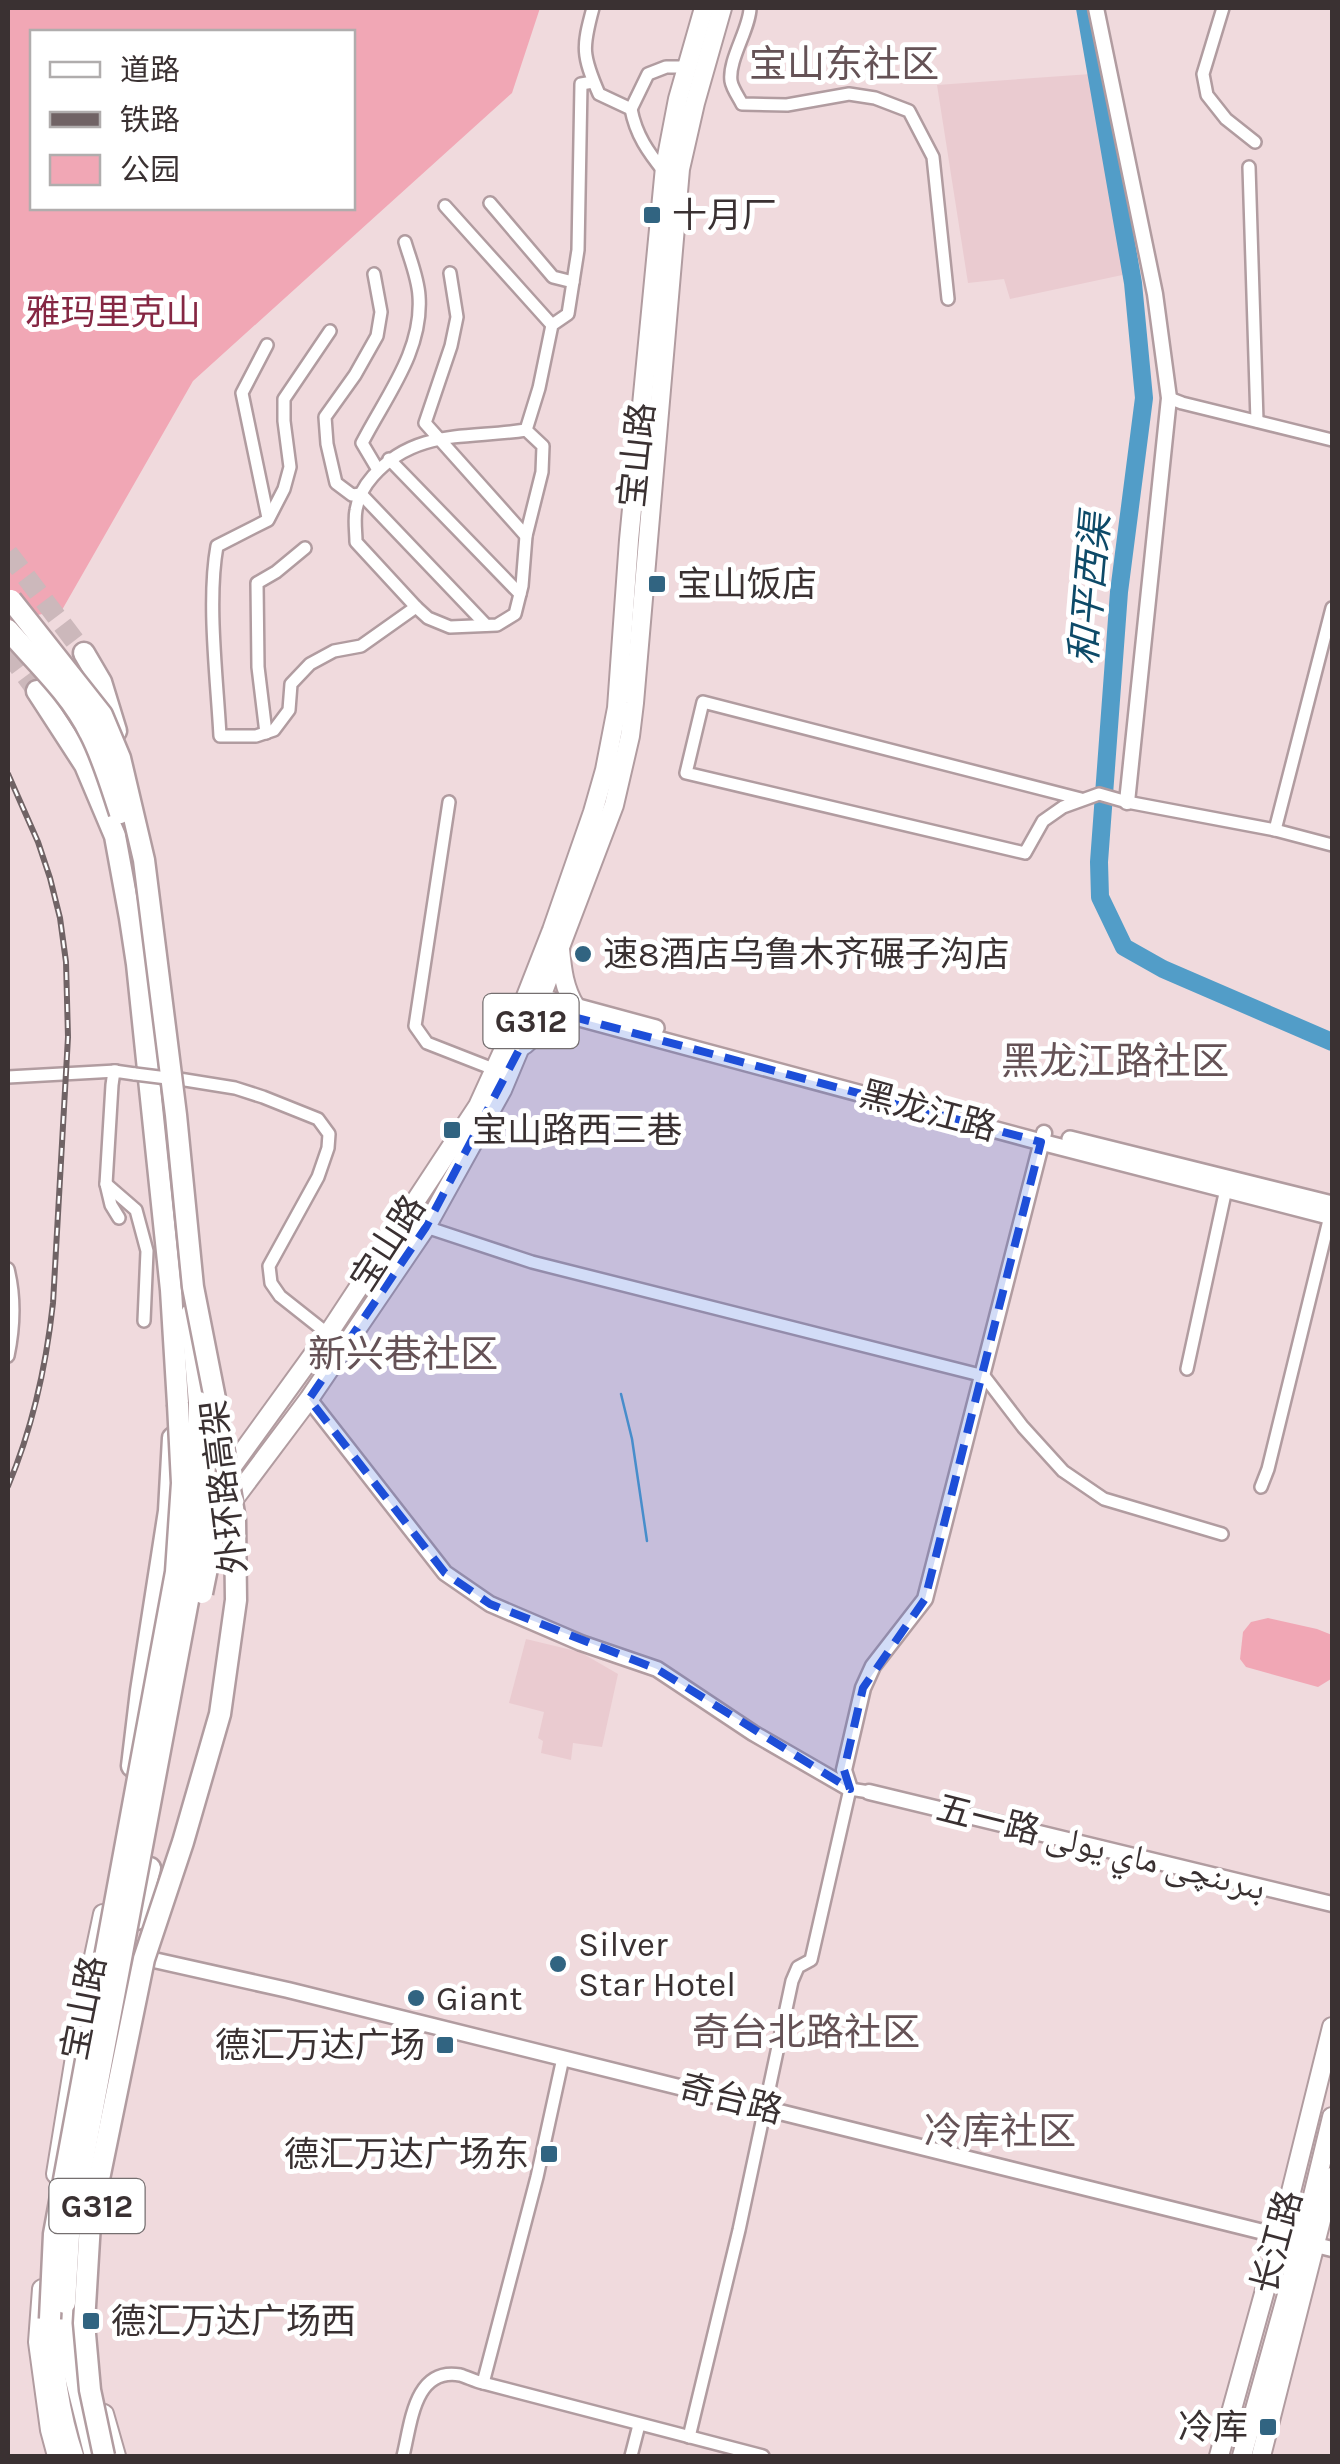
<svg xmlns="http://www.w3.org/2000/svg" width="1340" height="2464" font-family="Karla,'Noto Naskh Arabic','Noto Sans SC',sans-serif">
<style>
.built{fill:#eacbd0}
.green{fill:#f1a7b5;fill-rule:evenodd}
.lines{fill:none;stroke-linecap:round;stroke-linejoin:round}
.stream{stroke:#529dc8;stroke-width:2.5}
.river{stroke:#529dc8;stroke-width:18}
.trunk-tunnel{stroke:#ccb8bb;stroke-width:20;stroke-dasharray:20 10;stroke-linecap:butt}
.minor-casing{stroke:#b19ca0;stroke-width:16}
.tertiary-casing{stroke:#b19ca0;stroke-width:19}
.secondary-casing{stroke:#b19ca0;stroke-width:20}
.primary-casing{stroke:#b19ca0;stroke-width:22}
.trunk-casing{stroke:#b19ca0;stroke-width:25}
.minor{stroke:#fff;stroke-width:11}
.tertiary{stroke:#fff;stroke-width:14}
.secondary{stroke:#fff;stroke-width:15}
.primary{stroke:#fff;stroke-width:18}
.trunk{stroke:#fff;stroke-width:20}
.rail-casing{stroke:#706365;stroke-width:6}
.rail{stroke:#fff;stroke-width:2.5;stroke-dasharray:8;stroke-linecap:butt}
.minor-bridge-casing{stroke:#b19ca0;stroke-width:16;stroke-linecap:butt}
.trunk-bridge-casing{stroke:#b19ca0;stroke-width:25;stroke-linecap:butt}
.minor-bridge{stroke:#fff;stroke-width:11}
.trunk-bridge{stroke:#fff;stroke-width:20}
.marked{fill:#1d4ed8;fill-opacity:0.2;stroke:#1d4ed8;stroke-width:8;stroke-dasharray:20 12;stroke-linejoin:round}
.poi-dot{fill:#316481;stroke:#fff;stroke-width:4}
.labels{text-anchor:middle;dominant-baseline:central;stroke-width:10;stroke-linejoin:round;paint-order:stroke}
.shield{fill:#fff;stroke:#756f70;stroke-width:2.5}
.shield-label{font-size:32px;font-weight:bold;fill:#3a3132}
.poi-label{font-size:35px;fill:#3a3132;stroke:#fff;text-anchor:start}
.park-label{font-size:35px;fill:#852743;stroke:#fff}
.street-label{font-size:35px;fill:#3a3132;stroke:#fff}
.neighbourhood-label{font-size:38px;fill:#655256;stroke:#fff}
.water-label{font-size:38px;font-style:italic;fill:#0d4a68;stroke:#fff}
</style>
<rect width="100%" height="100%" fill="#f0dadd"/>
<g class="built">
<polygon points="1091,74 1127,274 1010,299 1004,279 968,283 937,85"/>
<polygon points="526,1639 580,1652 618,1674 602,1747 573,1743 571,1760 541,1753 543,1741 538,1738 544,1712 509,1703"/>
</g>
<g class="green">
<path d="M8,8H540L512,93L193,381L62,610L8,621ZM32,32H352V208H32Z"/>
<polygon points="1268,1618 1317,1629 1332,1635 1331,1679 1318,1687 1246,1667 1240,1659 1243,1632 1251,1622"/>
</g>
<g class="lines">
<polyline class="stream" points="621,1394 632,1439 647,1541"/>
<polyline class="river" points="1085,8 1133,283 1144,398 1119,592 1099,862 1100,897 1124,947 1163,969 1332,1042"/>
<g class="trunk-tunnel">
<polyline points="8,553 84,653"/>
<polyline points="8,652 37,691"/>
</g>
<g class="minor-casing">
<g id="minor">
<path d="M593,8C582,48 582,55 599,94L631,109L648,74L666,67H687"/>
<path d="M750,8C750,28 728,60 731,81C732,88 739,98 742,104L787,105L849,94L875,98L909,111L933,157L948,299"/>
<polyline points="1223,8 1203,74 1207,95 1226,119 1255,142"/>
<path d="M631,109C636,135 648,152 665,173"/>
<polyline points="1249,167 1257,421"/>
<polyline points="490,203 553,277 573,282"/>
<polyline points="445,206 552,325"/>
<polyline points="450,273 457,317 451,346 425,423 526,536"/>
<polyline points="374,274 381,312 377,336 355,375 325,417 327,444 336,483 352,495 361,494 486,625"/>
<path d="M330,331L284,399V421L290,467L284,489L268,520L217,546C207,601 217,679 220,736H256L274,730L289,710L291,684L310,664L334,651L361,646L416,607"/>
<polyline points="267,345 242,393 268,518"/>
<polyline points="1169,398 1182,403 1332,440"/>
<path d="M526,430L543,446L542,472L526,536L522,586L515,614L497,625L450,627L428,618L416,607L356,542C356,532 354,520 356,510C358,497 365,485 373,476C416,428 469,439 526,430L539,388L552,325L568,314L578,250L581,84L593,82"/>
<polyline points="389,459 520,594"/>
<path d="M378,470L362,443C386,396 423,351 419,296C418,278 410,259 405,242"/>
<polyline points="266,733 258,667 257,583 276,572 305,548"/>
<polyline points="1081,799 703,702 686,773 1025,853 1043,821 1063,807 1099,794 1127,802 1275,830 1332,845"/>
<polyline points="449,802 415,1026 427,1043 496,1070"/>
<polyline points="1275,830 1332,608"/>
<polyline points="8,1077 116,1071"/>
<polyline points="179,1079 235,1088 263,1097 318,1119 329,1134 328,1148 318,1177 269,1266 271,1283 280,1296 328,1334"/>
<polyline points="106,1184 136,1210 147,1251 144,1321"/>
<polyline points="119,1218 111,1205 106,1184 112,1085 114,1071 135,1074"/>
<polyline points="426,1227 532,1262 984,1376 1023,1427 1063,1471 1104,1499 1222,1534"/>
<path d="M8,1269C15,1297 14,1327 8,1356"/>
<polyline points="1187,1369 1226,1189"/>
<polyline points="1261,1487 1268,1469 1330,1216"/>
<polyline points="483,2383 537,2177 563,2058"/>
<polyline points="689,2437 739,2230 792,1981 798,1967 811,1960 850,1789 869,1792"/>
<path d="M403,2456C411,2424 414,2367 460,2375C467,2377 475,2381 483,2383L763,2456"/>
<polyline points="631,2456 639,2425"/>
</g>
</g>
<g class="tertiary-casing">
<g id="tertiary">
<polyline points="1096,8 1155,294 1169,398 1127,802"/>
<polyline points="309,1399 445,1573 490,1604 581,1643 657,1669 753,1733 850,1789"/>
<polyline points="850,1789 844,1770 863,1688 873,1666 925,1599 1044,1133"/>
<polyline points="869,1792 1332,1904"/>
<polyline points="127,1954 288,1990 1332,2249"/>
</g>
</g>
<g class="secondary-casing">
<g id="secondary">
<polyline points="534,995 656,1028"/>
<polyline points="527,1004 1041,1142 1332,1217"/>
<polyline points="1070,1139 1332,1204"/>
</g>
</g>
<g class="primary-casing">
<g id="primary">
<path d="M560,949C562,970 564,988 575,1006"/>
<path d="M524,1045C539,1032 551,1020 570,1016"/>
<polyline points="223,1479 328,1334 478,1106 514,1027 552,930 593,812 605,770 617,708 629,540 665,167 678,99 704,8"/>
<polyline points="210,1531 309,1399 426,1227 502,1090 541,997 614,805 630,736 634,703 680,169 695,103 722,8"/>
<polyline points="114,2065 122,1996"/>
<polyline points="56,2174 83,2008 103,1914"/>
<polyline points="42,2289 38,2342 50,2430 57,2456"/>
<polyline points="104,2414 116,2456"/>
<polyline points="1219,2456 1280,2236 1332,2027"/>
<polyline points="1242,2456 1302,2241 1332,2117"/>
<polyline points="1261,2456 1332,2177"/>
</g>
</g>
<g class="trunk-casing">
<g id="trunk">
<polyline points="84,653 101,682 116,731"/>
<polyline points="37,691 85,765 115,836 130,918 137,964 171,1290 178,1404"/>
<polyline points="191,1314 199,1402"/>
<polyline points="132,1766 141,1691 169,1511 173,1438"/>
<polyline points="137,1919 150,1868"/>
<polyline points="65,2303 73,2368 95,2456"/>
<path d="M50,2319C53,2366 58,2412 73,2456"/>
</g>
</g>
<use href="#minor" class="minor"/>
<use href="#tertiary" class="tertiary"/>
<use href="#secondary" class="secondary"/>
<use href="#primary" class="primary"/>
<use href="#trunk" class="trunk"/>
<g class="rail-casing">
<path id="rail" d="M8,774L38,842L50,878L60,918L66,962L68,1037L53,1303C46,1367 33,1427 8,1486"/>
</g>
<use href="#rail" class="rail"/>
<g class="minor-bridge-casing">
<polyline id="minor-bridge" points="135,1074 175,1079"/>
</g>
<g class="trunk-bridge-casing">
<g id="trunk-bridge">
<polyline points="11,600 102,715 120,758 144,860 176,1115 193,1287 217,1409 235,1520 236,1600 220,1714 183,1842 144,1959 90,2223 84,2323 90,2390 104,2456"/>
<path d="M8,630C36,662 71,694 90,733C103,758 111,786 120,813"/>
<polyline points="202,1593 214,1534 209,1484"/>
<polyline points="65,2303 69,2236 193,1574 199,1482 199,1402"/>
<polyline points="50,2319 54,2234 176,1572 182,1483 178,1404"/>
</g>
</g>
<use href="#minor-bridge" class="minor-bridge"/>
<use href="#trunk-bridge" class="trunk-bridge"/>
</g>
<path class="marked" d="M570,1016L1041,1142L925,1599L863,1688L844,1770L850,1789L657,1669L490,1604L445,1573L309,1399L426,1227L520,1048Z"/>
<g class="poi-dot">
<rect x="642" y="205" width="20" height="20" rx="5"/>
<rect x="647" y="574" width="20" height="20" rx="5"/>
<circle cx="583" cy="954" r="10"/>
<rect x="442" y="1120" width="20" height="20" rx="5"/>
<circle cx="558" cy="1964" r="10"/>
<circle cx="416" cy="1998" r="10"/>
<rect x="435" y="2035" width="20" height="20" rx="5"/>
<rect x="539" y="2144" width="20" height="20" rx="5"/>
<rect x="81" y="2311" width="20" height="20" rx="5"/>
<rect x="1258" y="2417" width="20" height="20" rx="5"/>
</g>
<g class="labels">
<g class="shield">
<rect x="483.5" y="994" width="95" height="54" rx="8"/>
<rect x="49.5" y="2179" width="95" height="54" rx="8"/>
</g>
<g class="shield-label">
<text x="531" y="1021">G312</text>
<text x="97" y="2206">G312</text>
</g>
<g class="poi-label">
<text x="672" y="215">十月厂</text>
<text x="677" y="584">宝山饭店</text>
<text x="603" y="954">速8酒店乌鲁木齐碾子沟店</text>
<text x="472" y="1130">宝山路西三巷</text>
<text x="578" y="1944">Silver<tspan x="578" dy="40">Star Hotel</tspan></text>
<text x="436" y="1998">Giant</text>
<text x="425" y="2045" text-anchor="end">德汇万达广场</text>
<text x="529" y="2154" text-anchor="end">德汇万达广场东</text>
<text x="111" y="2321">德汇万达广场西</text>
<text x="1248" y="2427" text-anchor="end">冷库</text>
</g>
<g class="park-label">
<text x="113" y="312">雅玛里克山</text>
</g>
<g class="street-label">
<text transform="translate(637 455) rotate(-84)">宝山路</text>
<text transform="translate(928 1111) rotate(15)">黑龙江路</text>
<text transform="translate(388 1243) rotate(-57)">宝山路</text>
<text transform="translate(224 1487) rotate(-97)">外环路高架</text>
<text transform="translate(1101 1848) rotate(14)">五一路 بىرىنچى ماي يولى</text>
<text transform="translate(84 2008) rotate(-79)">宝山路</text>
<text transform="translate(731 2099) rotate(14)">奇台路</text>
<text transform="translate(1277 2242) rotate(-75)">长江路</text>
</g>
<g class="neighbourhood-label">
<text x="844" y="64">宝山东社区</text>
<text x="1115" y="1061">黑龙江路社区</text>
<text x="403" y="1354">新兴巷社区</text>
<text x="806" y="2032">奇台北路社区</text>
<text x="1000" y="2131">冷库社区</text>
</g>
<g class="water-label">
<text transform="translate(1090 589) rotate(-85)">和平西渠</text>
</g>
</g>
<rect width="1340" height="2464" fill="none" stroke="#3a3132" stroke-width="20"/>
<rect x="30" y="30" width="325" height="180" fill="#ffffff" stroke="#b0adad" stroke-width="2.5"/>
<rect x="50" y="62" width="50" height="15" fill="#ffffff" stroke="#b0adad" stroke-width="2.5"/>
<text x="120" y="80" font-size="30" fill="#3a3132">道路</text>
<rect x="50" y="112" width="50" height="15" fill="#706365" stroke="#b0adad" stroke-width="2.5"/>
<text x="120" y="130" font-size="30" fill="#3a3132">铁路</text>
<rect x="50" y="155" width="50" height="30" fill="#f1a7b5" stroke="#b0adad" stroke-width="2.5"/>
<text x="120" y="180" font-size="30" fill="#3a3132">公园</text>
</svg>
